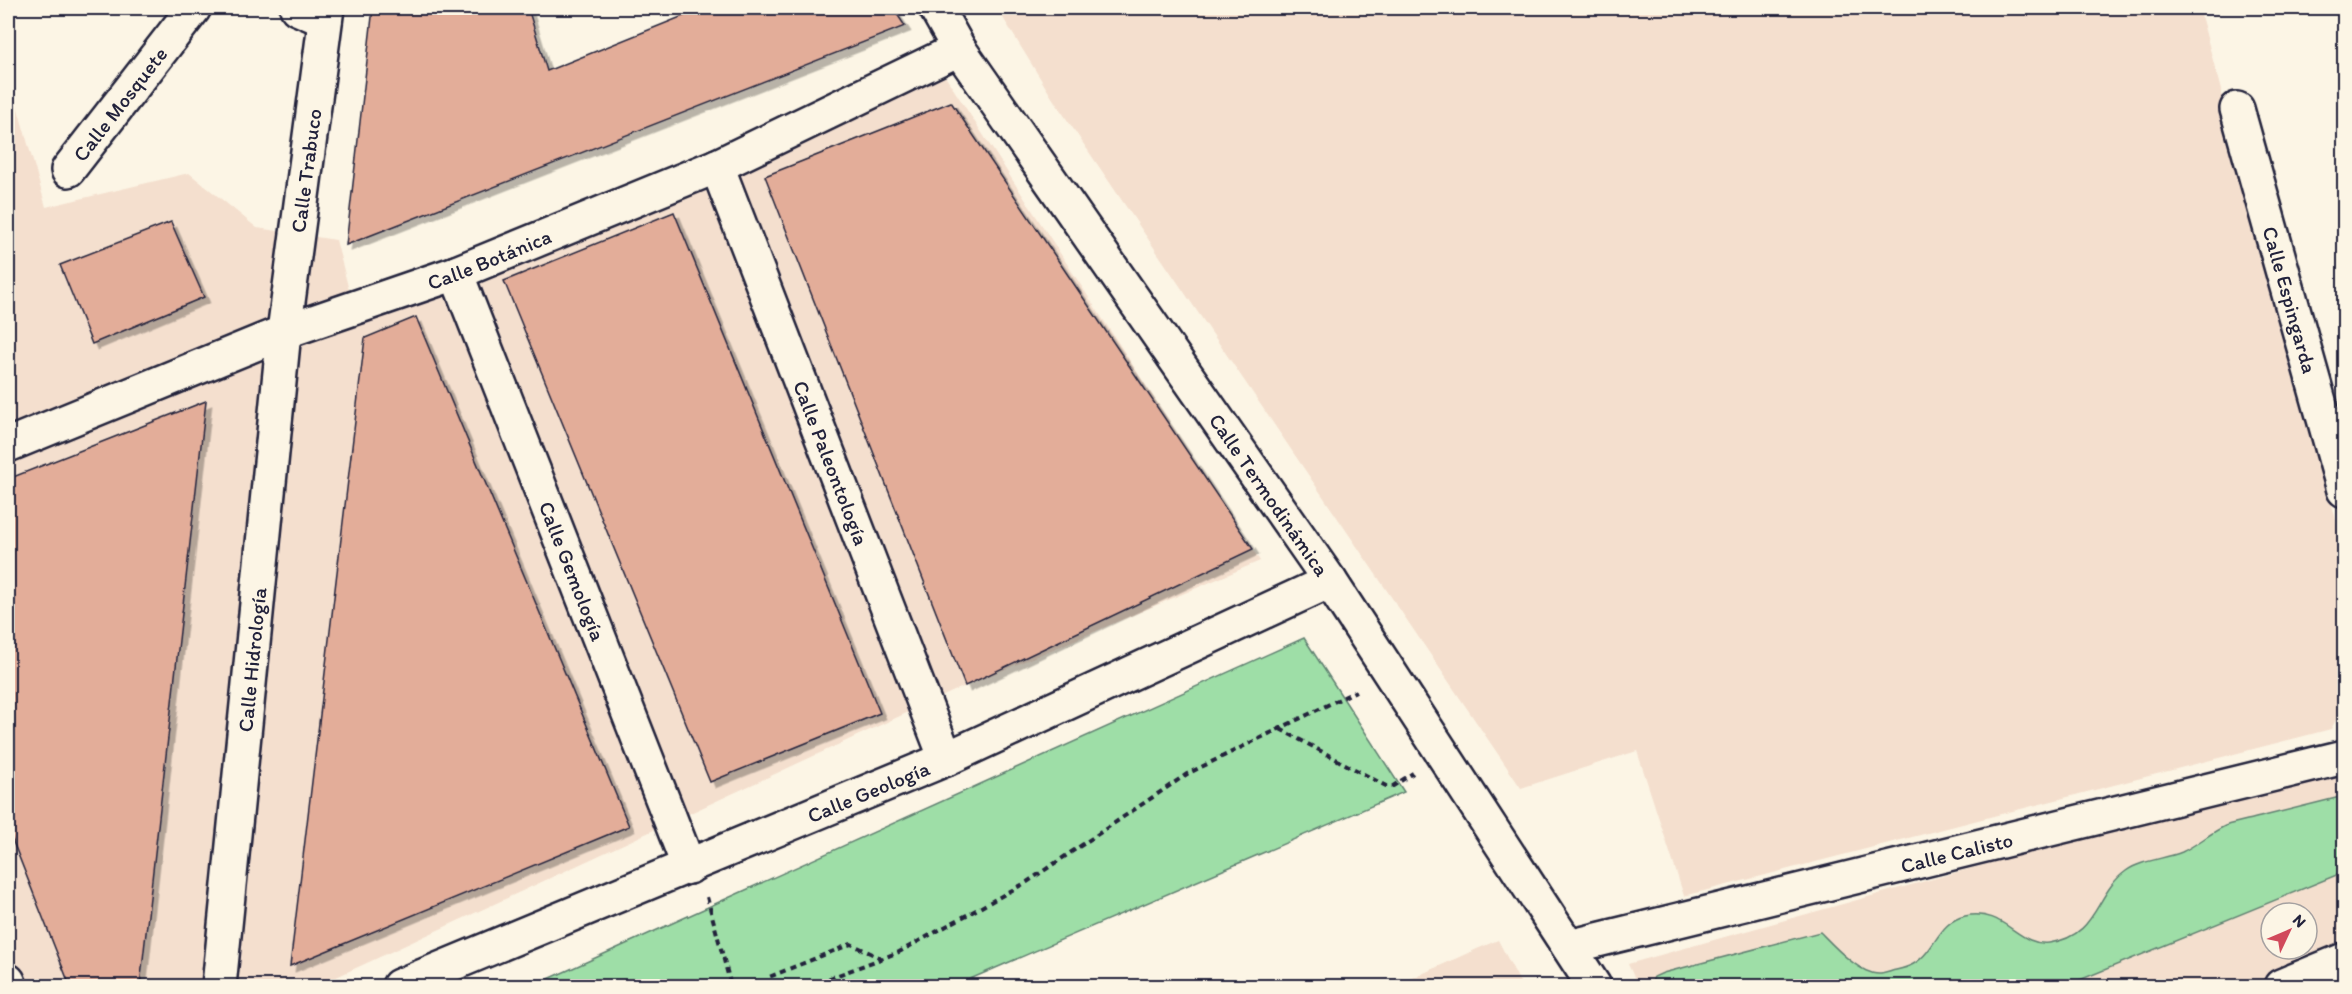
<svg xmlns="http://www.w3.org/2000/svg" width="2352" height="994" font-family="Itim,sans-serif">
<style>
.built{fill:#f4dfce;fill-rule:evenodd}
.green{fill:#9edea7;stroke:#608071;stroke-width:1.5}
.building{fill:#e3ad99;stroke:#22223b;stroke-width:1.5;filter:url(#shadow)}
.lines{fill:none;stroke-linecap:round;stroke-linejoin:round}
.street-casing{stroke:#22223b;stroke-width:38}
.path{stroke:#22223b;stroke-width:4;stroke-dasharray:6 4.5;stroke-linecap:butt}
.street{stroke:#fcf5e5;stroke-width:33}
.labels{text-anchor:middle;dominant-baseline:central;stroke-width:5;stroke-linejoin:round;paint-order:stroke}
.street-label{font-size:21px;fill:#22223b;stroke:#fcf5e5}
</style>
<defs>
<filter id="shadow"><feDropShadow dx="5.5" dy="5.5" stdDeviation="0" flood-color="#0004"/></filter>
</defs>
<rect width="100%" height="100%" fill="#fcf5e5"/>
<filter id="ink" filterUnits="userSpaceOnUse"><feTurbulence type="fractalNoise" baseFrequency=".0167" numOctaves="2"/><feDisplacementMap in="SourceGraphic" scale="12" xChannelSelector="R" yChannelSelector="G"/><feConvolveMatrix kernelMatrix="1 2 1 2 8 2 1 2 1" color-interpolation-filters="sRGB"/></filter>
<g filter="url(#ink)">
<g class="built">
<polygon points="997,8 2199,8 2344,550 2344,705 2331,729 1684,896 1637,751 1521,788 1053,99"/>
<polygon points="943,73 1260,561 954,691 317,986 8,986 8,74 46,207 189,173 257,228 336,240 351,298"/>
<path d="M2344,764V986H1638L1628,964ZM2271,913H2307V949H2271Z"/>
<polygon points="1498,940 1522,986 1395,986 1477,949"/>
</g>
<g class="green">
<polygon points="1304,638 1404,792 954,986 533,986"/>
<path d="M2344,796V872L2065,986H1650L1654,977L1663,973L1820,932C1833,945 1859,974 1879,974C1884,974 1891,971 1896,970C1910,967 1918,963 1927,952C1939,937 1944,921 1965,916C2004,907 2018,947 2049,943C2099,936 2094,894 2126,871C2141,860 2165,859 2182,852C2197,845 2210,833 2225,826C2236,822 2249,820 2260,817C2288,810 2316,803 2344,796Z"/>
</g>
<g class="building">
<polygon points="373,8 528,8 547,71 703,8 893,8 905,26 346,245"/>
<polygon points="951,102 1253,549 965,686 765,176"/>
<polygon points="674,212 880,713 710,782 504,281"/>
<polygon points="171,222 204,297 92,344 60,265"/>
<polygon points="416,317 629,826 290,966 365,338"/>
<polygon points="206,401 140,986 70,986 8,829 8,479"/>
</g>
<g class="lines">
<g class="street-casing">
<g id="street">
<polyline points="297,8 325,20"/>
<path id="s1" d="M936,8L959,49L1330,581L1594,986"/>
<path id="s2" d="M2237,109L2344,490"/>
<path id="s3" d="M717,166L946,759"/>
<path id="s4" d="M68,170L194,8"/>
<path id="s5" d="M456,273L689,867"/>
<path id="s6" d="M8,445L284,332L456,273L717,166L959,49"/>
<path id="s7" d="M1569,947L2344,757"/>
<polyline points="8,981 10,986"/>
<path id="s8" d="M219,986L284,332L327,8"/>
<path id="s9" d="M399,986L946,759L1330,581"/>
<polyline points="2281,986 2344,960"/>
</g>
</g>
<g class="path">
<polyline points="1280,729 1386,786 1393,786 1413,773"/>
<polyline points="707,897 731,986"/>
<polyline points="767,986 769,977 851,944 881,958"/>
<polyline points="809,986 899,952 1027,882 1187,774 1356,691"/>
</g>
<use href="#street" class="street"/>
</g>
</g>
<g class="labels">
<g class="street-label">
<text stroke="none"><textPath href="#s4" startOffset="84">Calle Mosquete</textPath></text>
<text stroke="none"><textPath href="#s8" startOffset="820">Calle Trabuco</textPath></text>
<text stroke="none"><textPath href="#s6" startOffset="516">Calle Botánica</textPath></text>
<text stroke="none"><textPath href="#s2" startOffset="198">Calle Espingarda</textPath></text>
<text stroke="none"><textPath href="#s3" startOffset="318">Calle Paleontología</textPath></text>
<text stroke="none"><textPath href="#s1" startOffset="590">Calle Termodinámica</textPath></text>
<text stroke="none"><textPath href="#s5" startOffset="320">Calle Gemología</textPath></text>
<text stroke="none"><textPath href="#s8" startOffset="328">Calle Hidrología</textPath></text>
<text stroke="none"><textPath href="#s9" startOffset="508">Calle Geología</textPath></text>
<text stroke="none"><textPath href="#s7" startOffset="399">Calle Calisto</textPath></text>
</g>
</g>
<rect width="2352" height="994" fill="none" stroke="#fcf5e5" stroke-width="30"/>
<rect x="15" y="15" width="2322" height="964" fill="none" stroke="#22223b" stroke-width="2" filter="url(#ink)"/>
<g transform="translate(2289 931) rotate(46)"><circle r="28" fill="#fcf5e5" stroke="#a5a1a1" stroke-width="1.5"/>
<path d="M0-4.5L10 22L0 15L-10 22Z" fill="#d1495b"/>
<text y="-9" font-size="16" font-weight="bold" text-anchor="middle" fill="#22223b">N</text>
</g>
</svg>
